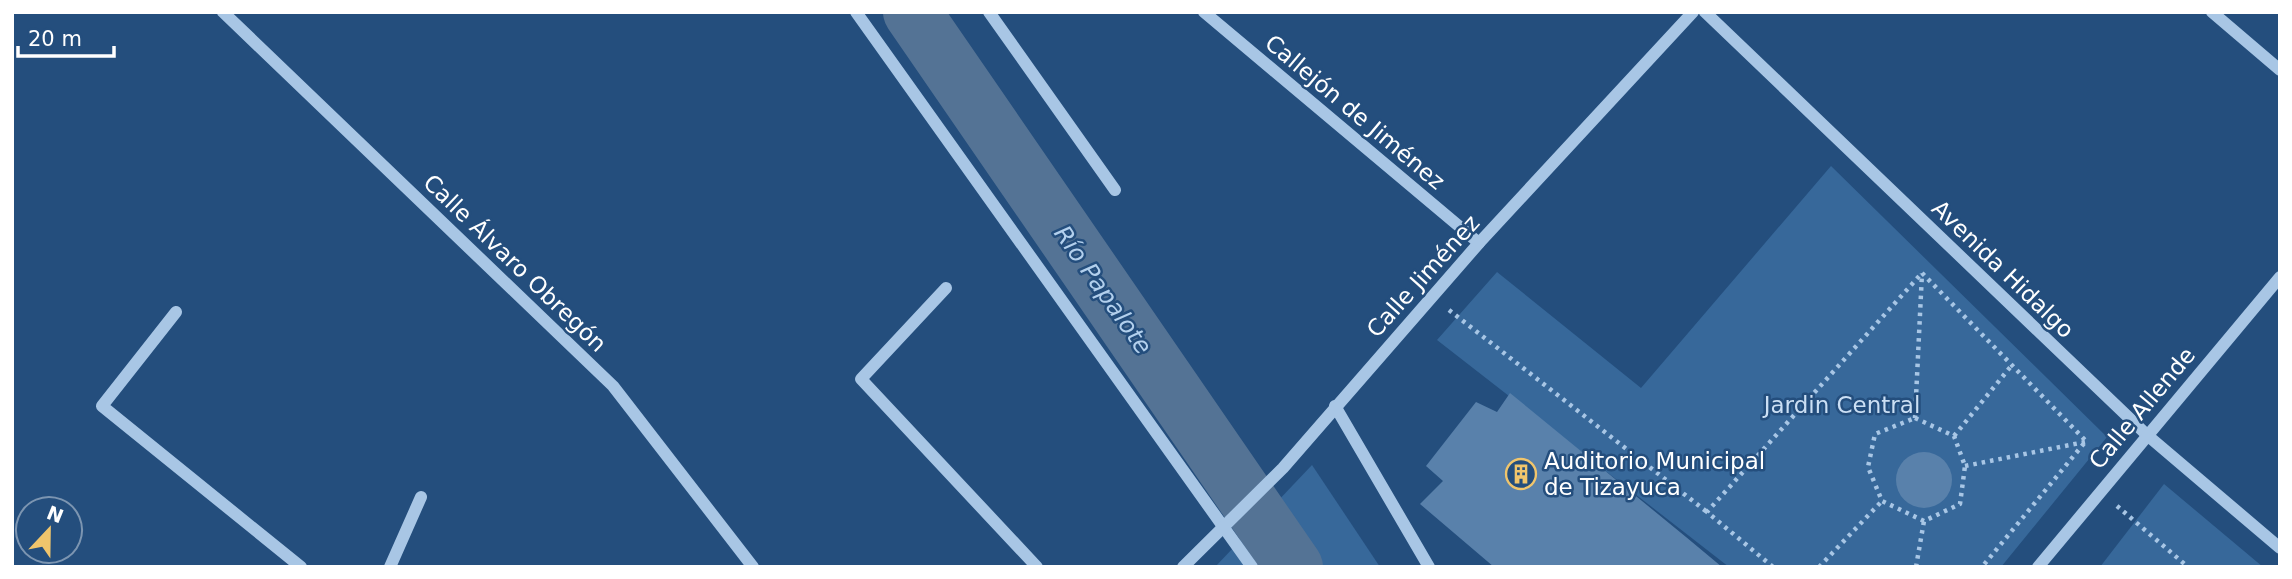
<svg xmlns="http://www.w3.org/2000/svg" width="2292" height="579" font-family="'DejaVu Sans',sans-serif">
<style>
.green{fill:#37689a}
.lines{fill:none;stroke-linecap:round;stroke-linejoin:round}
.river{stroke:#547395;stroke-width:58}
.building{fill:#5981ab}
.path{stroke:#a8c6e5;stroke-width:4.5;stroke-dasharray:3.5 5;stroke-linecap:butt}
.minor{stroke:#a8c6e5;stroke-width:12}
.labels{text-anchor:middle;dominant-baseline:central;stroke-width:5;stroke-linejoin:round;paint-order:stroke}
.street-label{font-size:23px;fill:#fff;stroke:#244e7d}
.park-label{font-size:23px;fill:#cbdff4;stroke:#244e7d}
.poi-label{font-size:23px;fill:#fff;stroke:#244e7d;text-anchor:start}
.water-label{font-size:24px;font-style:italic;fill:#b3d0ed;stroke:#244e7d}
</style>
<rect width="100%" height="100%" fill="#244e7d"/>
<g class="green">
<polygon points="1831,166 2107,437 2001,567 1729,567 1437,340 1497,272 1641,388"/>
<polygon points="1312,465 1380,567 1215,567"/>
<polygon points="2164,484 2263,567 2100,567"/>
</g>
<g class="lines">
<polyline class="river" points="912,12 1294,567"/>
</g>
<g class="building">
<polygon points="1510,393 1686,537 1722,567 1494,567 1420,504 1443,481 1426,466 1476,402 1497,412"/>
<circle cx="1924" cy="480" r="28"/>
</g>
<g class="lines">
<g class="path">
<polyline points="1922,273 2086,441 1982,567"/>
<polyline points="1449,310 1707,512"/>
<polygon points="1915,418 1954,436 1965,466 1960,504 1924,521 1882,501 1868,467 1875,434"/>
<polyline points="1915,418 1922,273"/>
<polyline points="1954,436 2012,365"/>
<polyline points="1965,466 2085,442"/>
<polyline points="2117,506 2188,567"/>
<polyline points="1773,567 1707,512 1922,273"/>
<polyline points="1819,567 1882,501"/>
<polyline points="1916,567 1924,521"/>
</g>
<g class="minor">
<polyline points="223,12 613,386 753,567"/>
<polyline points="856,12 1252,567"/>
<polyline points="989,12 1115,190"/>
<polyline points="1204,12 1479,243"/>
<polyline points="1705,12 2147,435 2280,548"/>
<polyline points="2212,12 2280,70"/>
<polyline points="946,288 861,379 1037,567"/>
<polyline points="176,312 102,406 301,567"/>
<polyline points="1335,406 1429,567"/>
<polyline points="390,567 421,497"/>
<polyline points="1183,567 1283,468 1479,243 1693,12"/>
<polyline points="2038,567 2280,277"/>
</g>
</g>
<defs>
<g id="building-ring" transform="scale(1.575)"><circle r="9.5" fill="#244e7d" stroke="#f0c56c" stroke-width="1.5"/><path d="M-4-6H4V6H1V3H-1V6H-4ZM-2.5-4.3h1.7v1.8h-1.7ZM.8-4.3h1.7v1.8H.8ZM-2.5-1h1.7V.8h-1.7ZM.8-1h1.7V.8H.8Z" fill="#f0c56c"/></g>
</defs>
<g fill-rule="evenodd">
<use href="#building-ring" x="1521" y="474"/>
</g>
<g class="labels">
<g class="street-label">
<text transform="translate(1355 112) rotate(40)">Callejón de Jiménez</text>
<text transform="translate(515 263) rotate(44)">Calle Álvaro Obregón</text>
<text transform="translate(2003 269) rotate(44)">Avenida Hidalgo</text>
<text transform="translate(1423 276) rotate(-48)">Calle Jiménez</text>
<text transform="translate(2142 408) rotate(-50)">Calle Allende</text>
</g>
<g class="park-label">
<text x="1842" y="405">Jardin Central</text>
</g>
<g class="poi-label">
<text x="1544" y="461">Auditorio Municipal<tspan x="1544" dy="26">de Tizayuca</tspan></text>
</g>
<g class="water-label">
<text transform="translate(1103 290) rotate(55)">Río Papalote</text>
</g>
</g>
<rect width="2292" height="579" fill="none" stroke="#ffffff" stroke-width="28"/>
<g transform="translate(49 530) rotate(22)"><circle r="33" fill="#244e7d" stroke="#7c95b1" stroke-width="2"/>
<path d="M0-5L12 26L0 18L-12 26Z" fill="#f0c56c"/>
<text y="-10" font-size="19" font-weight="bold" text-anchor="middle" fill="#ffffff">N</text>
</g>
<path d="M18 46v10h96v-10" fill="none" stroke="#ffffff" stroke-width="3.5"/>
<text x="28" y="46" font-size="21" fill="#ffffff" stroke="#244e7d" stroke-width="5" paint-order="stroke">20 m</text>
</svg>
